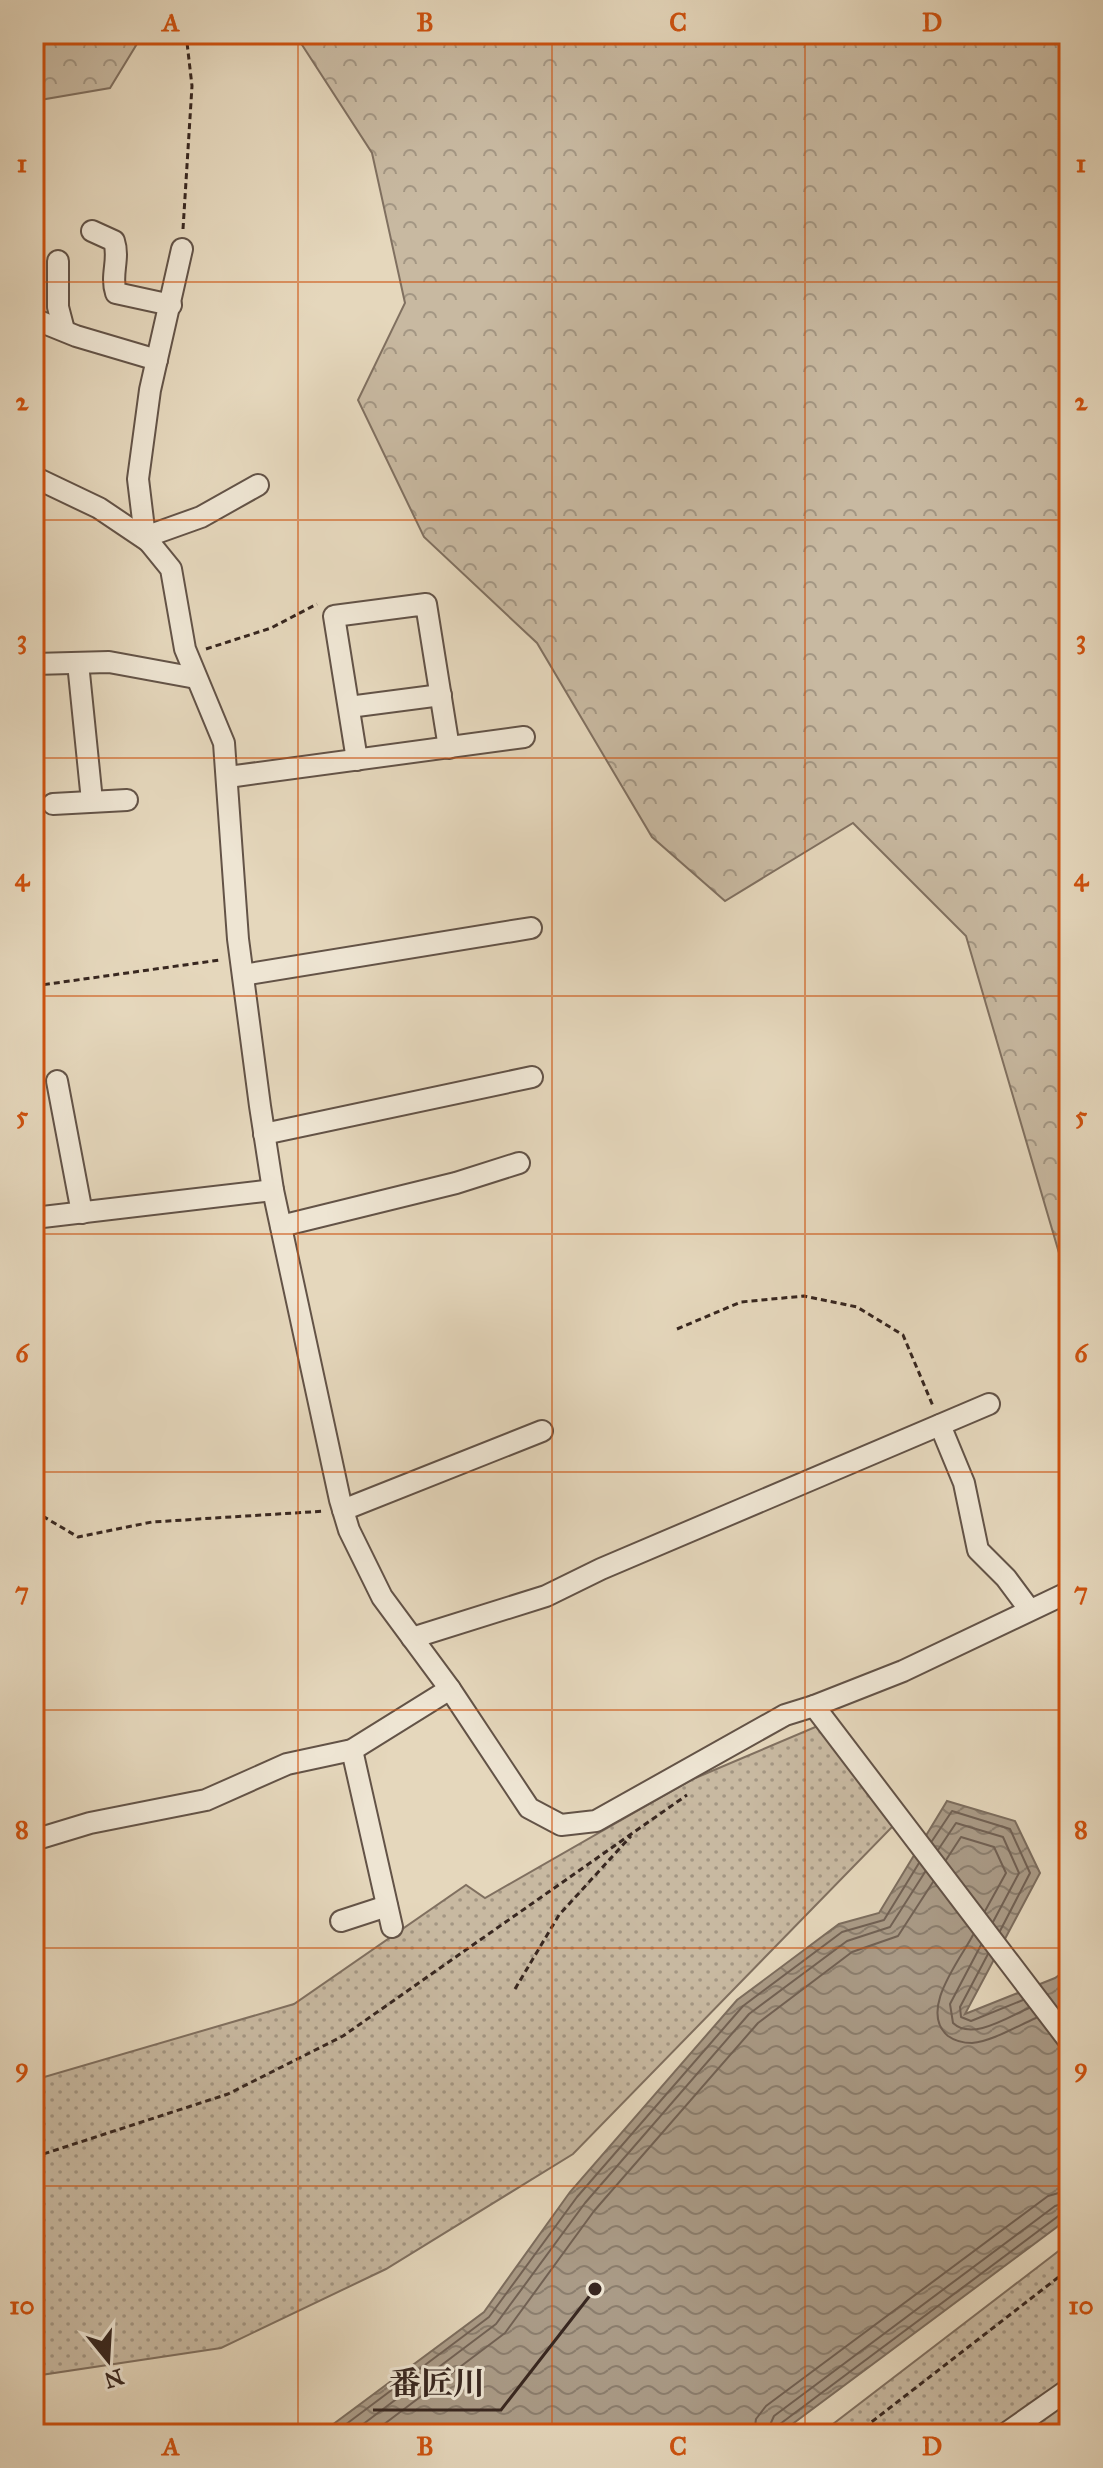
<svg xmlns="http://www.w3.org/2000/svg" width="1103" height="2468" font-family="'IM FELL Great Primer','Noto Serif JP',serif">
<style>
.grass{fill:url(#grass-dots);stroke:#807060;stroke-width:2}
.forest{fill:url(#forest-crowns);stroke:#807060;stroke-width:2}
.water{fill:url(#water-waves);stroke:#7c6d5e;stroke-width:2}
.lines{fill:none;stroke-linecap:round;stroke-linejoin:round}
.shore{stroke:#716154;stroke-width:2}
.minor-casing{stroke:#635347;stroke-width:24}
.path{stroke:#382720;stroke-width:3;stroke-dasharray:6 4;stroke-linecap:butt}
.minor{stroke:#eee5d3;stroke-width:20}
.grid{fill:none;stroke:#ce520f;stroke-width:2;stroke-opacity:0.55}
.leader{fill:none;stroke:#382720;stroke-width:3}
.callout-dot{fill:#382720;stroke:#eee5d3;stroke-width:3}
.callout-label{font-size:32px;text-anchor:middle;font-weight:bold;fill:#382720;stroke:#eee5d3;stroke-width:6;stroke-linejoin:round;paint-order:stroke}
.neatline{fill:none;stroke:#ce520f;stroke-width:3}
.grid-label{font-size:26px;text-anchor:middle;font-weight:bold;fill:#ce520f}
</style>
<defs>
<pattern id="grass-dots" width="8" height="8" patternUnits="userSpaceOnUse" patternTransform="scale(2)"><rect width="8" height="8" fill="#c8b9a1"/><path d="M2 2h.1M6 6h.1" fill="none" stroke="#a39683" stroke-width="1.8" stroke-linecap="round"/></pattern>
<pattern id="forest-crowns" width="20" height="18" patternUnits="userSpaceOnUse" patternTransform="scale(2)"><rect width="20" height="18" fill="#c8b9a1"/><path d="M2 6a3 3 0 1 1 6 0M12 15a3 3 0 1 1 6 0" fill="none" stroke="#a39683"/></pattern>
<pattern id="water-waves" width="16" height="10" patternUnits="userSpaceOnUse" patternTransform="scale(2)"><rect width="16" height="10" fill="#aa9b87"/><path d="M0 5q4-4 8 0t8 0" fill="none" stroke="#8b7e6e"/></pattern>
</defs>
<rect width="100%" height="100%" fill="#e5d7bc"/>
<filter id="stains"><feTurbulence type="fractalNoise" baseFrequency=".0025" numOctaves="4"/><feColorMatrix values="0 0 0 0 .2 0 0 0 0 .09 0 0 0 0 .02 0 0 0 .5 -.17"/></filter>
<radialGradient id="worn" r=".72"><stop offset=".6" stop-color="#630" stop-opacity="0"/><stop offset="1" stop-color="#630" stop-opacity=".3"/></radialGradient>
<g class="grass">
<polygon points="820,1725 894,1825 573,2154 386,2269 221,2348 34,2376 34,2080 294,2004 466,1885 485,1898 693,1779"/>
<polygon points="1069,2243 1069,2434 820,2434"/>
</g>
<g class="forest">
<polygon points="34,34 143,34 110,88 34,101"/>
<polygon points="295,34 1069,34 1069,1287 966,936 853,823 725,901 652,837 537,643 424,537 358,400 405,303 372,153"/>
</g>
<polygon class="water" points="947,1801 1015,1821 1040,1873 965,2014 1055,1978 1069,1968 1069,2218 779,2434 320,2434 484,2312 570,2192 737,2000 839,1924 879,1913"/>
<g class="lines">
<g class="shore">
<polyline points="932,1841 952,1811 1010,1829 1030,1873 1000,1931"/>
<polyline points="938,1850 956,1823 1003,1837 1019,1873 993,1922"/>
<polyline points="946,1860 961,1837 994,1847 1006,1873 985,1911"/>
<path d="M973,1935C960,1960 918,2011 948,2036C955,2041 964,2043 972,2043C993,2041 1017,2026 1036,2018"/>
<path d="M981,1945L950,2004L953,2023C972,2041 1008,2017 1029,2008"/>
<polyline points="988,1954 960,2007 961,2017 971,2021 1023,2000"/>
<polyline points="333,2434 489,2317 577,2197 743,2006 842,1932 884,1920 919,1863"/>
<polyline points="350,2434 496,2324 585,2203 749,2014 847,1941 890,1927 925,1872"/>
<polyline points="371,2434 505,2333 594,2211 758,2023 852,1952 898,1936 933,1882"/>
<polyline points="754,2434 756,2419 766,2406 1048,2196 1069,2190"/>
<polyline points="766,2434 774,2416 1055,2206 1069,2202"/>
<polyline points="776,2434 780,2424 1061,2214 1069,2212"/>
</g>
<g class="minor-casing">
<g id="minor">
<path d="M92,231L114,241C120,259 110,275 116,293L171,305"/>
<polyline points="182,249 150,390 138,479 145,537 171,569 185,649 224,743 238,939 260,1106 273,1190 340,1500 349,1530 382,1597 450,1689 529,1808 561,1825 596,1821 785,1715 814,1706 1069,2041"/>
<polyline points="58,261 58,307 64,330"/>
<polyline points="34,319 76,336 157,360"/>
<polyline points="34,477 99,508 151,543"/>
<polyline points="145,537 201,517 258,485"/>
<polyline points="78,663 92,801"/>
<polyline points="34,664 109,662 196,678"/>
<polyline points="349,707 441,695"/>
<polyline points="357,760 334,616 426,604 449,748"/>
<polyline points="228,777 524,737"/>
<polyline points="53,804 127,800"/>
<polyline points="243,975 531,928"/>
<polyline points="57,1081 82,1213"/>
<polyline points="264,1134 532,1077"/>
<polyline points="34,1218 273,1190"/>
<polyline points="281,1226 456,1183 519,1163"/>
<polyline points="940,1425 964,1483 978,1550 1006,1578 1029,1609"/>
<polyline points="343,1510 542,1431"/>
<polyline points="412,1638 546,1596 601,1569 989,1404"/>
<polyline points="814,1706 903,1671 1069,1592"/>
<polyline points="352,1750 392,1927"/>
<polyline points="34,1840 90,1823 206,1800 287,1764 352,1750 450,1689"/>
<polyline points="341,1921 387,1906"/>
<polyline points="1005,2434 1069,2389"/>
</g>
</g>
<g class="path">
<polyline points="183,229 192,86 186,34"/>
<polyline points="206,649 271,628 317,604"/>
<polyline points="34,986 220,960"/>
<polyline points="677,1329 741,1302 804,1296 857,1307 903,1335 933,1406"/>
<polyline points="34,1511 78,1537 152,1522 325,1511"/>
<polyline points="515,1989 559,1915 631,1836"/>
<polyline points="34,2157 228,2094 343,2036 687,1795"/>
<polyline points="856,2434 1069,2269"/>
</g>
<use href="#minor" class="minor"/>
</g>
<path class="grid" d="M298,34V2434M552,34V2434M805,34V2434M34,282H1069M34,520H1069M34,758H1069M34,996H1069M34,1234H1069M34,1472H1069M34,1710H1069M34,1948H1069M34,2186H1069"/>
<path class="leader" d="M595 2289L501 2410H373"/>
<circle class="callout-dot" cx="595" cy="2289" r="8"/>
<g class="callout-label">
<text x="437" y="2394">番匠川</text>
</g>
<rect width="1103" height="2468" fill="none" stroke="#e5d7bc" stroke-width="88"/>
<g transform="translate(108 2360) rotate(162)" stroke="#eee5d3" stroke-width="6" paint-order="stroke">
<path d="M0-6L14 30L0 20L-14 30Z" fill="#382720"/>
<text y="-12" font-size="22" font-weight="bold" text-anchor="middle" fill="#382720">N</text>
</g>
<rect x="44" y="44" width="1015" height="2380" class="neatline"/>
<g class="grid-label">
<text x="171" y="31">A</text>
<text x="425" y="31">B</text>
<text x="678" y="31">C</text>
<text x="932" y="31">D</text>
<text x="22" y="172">1</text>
<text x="1081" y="172">1</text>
<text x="22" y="410">2</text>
<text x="1081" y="410">2</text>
<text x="22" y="648">3</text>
<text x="1081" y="648">3</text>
<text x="22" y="886">4</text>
<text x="1081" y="886">4</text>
<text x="22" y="1124">5</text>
<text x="1081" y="1124">5</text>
<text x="22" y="1362">6</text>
<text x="1081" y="1362">6</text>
<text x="22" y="1600">7</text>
<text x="1081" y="1600">7</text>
<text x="22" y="1838">8</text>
<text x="1081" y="1838">8</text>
<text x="22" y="2076">9</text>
<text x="1081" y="2076">9</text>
<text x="22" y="2314">10</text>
<text x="1081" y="2314">10</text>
<text x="171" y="2455">A</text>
<text x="425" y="2455">B</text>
<text x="678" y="2455">C</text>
<text x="932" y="2455">D</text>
</g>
<rect width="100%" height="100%" filter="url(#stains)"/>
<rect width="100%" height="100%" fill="url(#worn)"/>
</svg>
